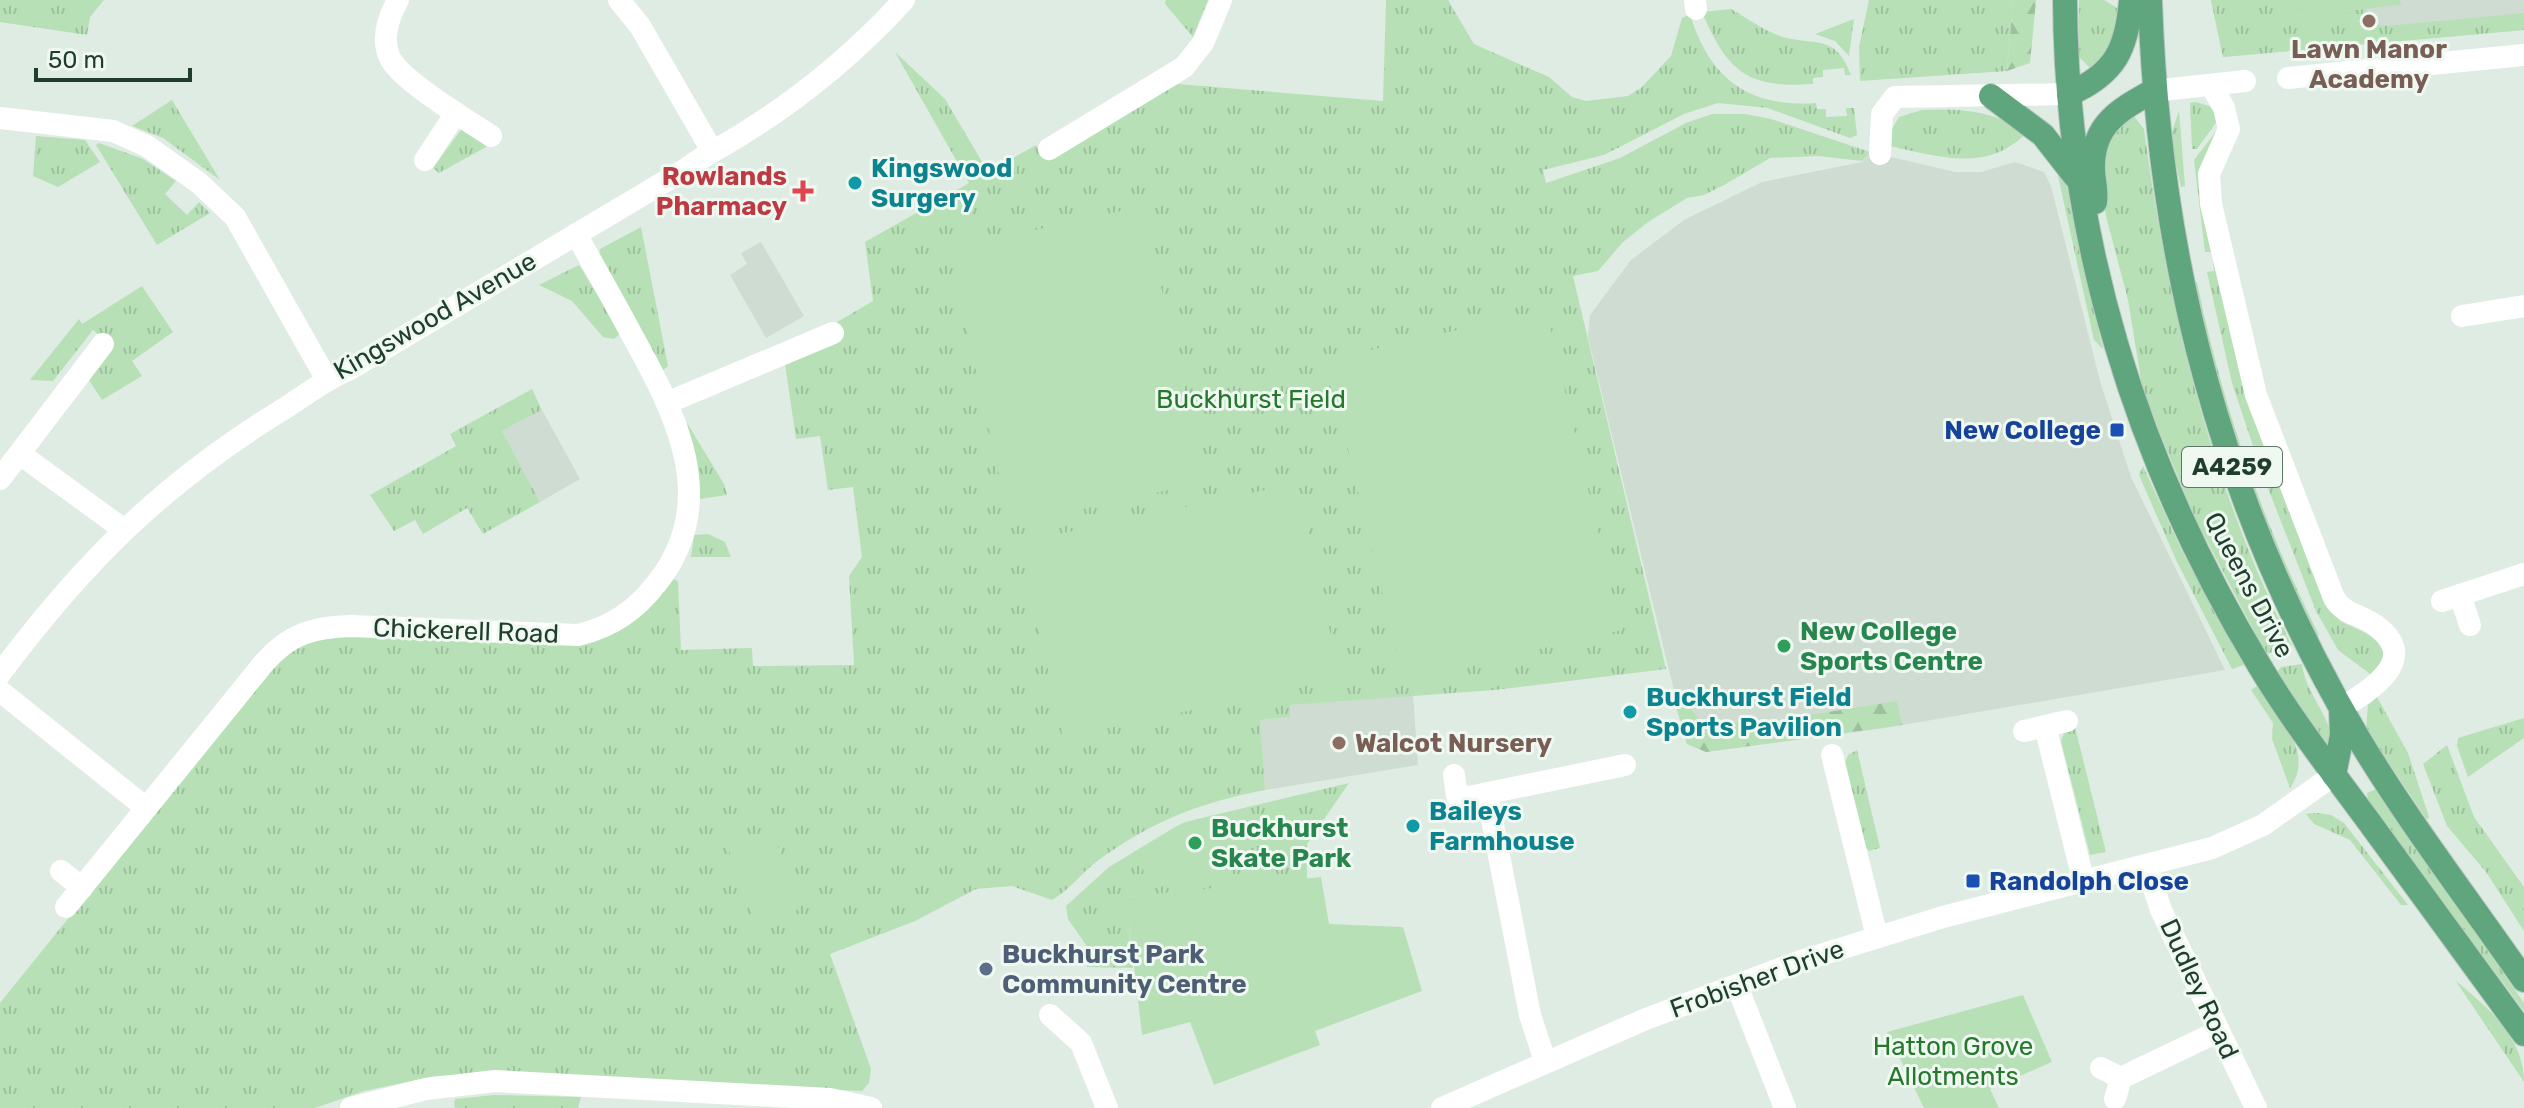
<svg xmlns="http://www.w3.org/2000/svg" width="2524" height="1108" font-family="Rubik,sans-serif">
<style>
.built{fill:#cedcd1}
.grass{fill:url(#grass-tufts)}
.forest{fill:url(#forest-firs)}
.garden{fill:#b7e0b6}
.lines{fill:none;stroke-linecap:round;stroke-linejoin:round}
.primary-casing{stroke:#c0c9c4;stroke-width:26}
.minor{stroke:#fff;stroke-width:22}
.primary{stroke:#5fa67f;stroke-width:24}
.education-dot{fill:#8d6e63;stroke:#f0f8f2;stroke-width:3}
.culture-dot{fill:#0f9aa8;stroke:#f0f8f2;stroke-width:3}
.health-dot{fill:#e0444e;stroke:#f0f8f2;stroke-width:3}
.transit-dot{fill:#1a4fb4;stroke:#f0f8f2;stroke-width:3}
.leisure-dot{fill:#2e9e5b;stroke:#f0f8f2;stroke-width:3}
.service-dot{fill:#5c6f8a;stroke:#f0f8f2;stroke-width:3}
.labels{text-anchor:middle;dominant-baseline:central;stroke-width:6;stroke-linejoin:round;paint-order:stroke}
.shield{fill:#f0f8f2;stroke:#5e7667;stroke-width:2}
.shield-label{font-size:24px;font-weight:bold;fill:#1f3e2c}
.education-label{font-size:26px;font-weight:bold;fill:#785e54;stroke:#f0f8f2}
.culture-label{font-size:26px;font-weight:bold;fill:#0d838f;stroke:#f0f8f2;text-anchor:start}
.health-label{font-size:26px;font-weight:bold;fill:#be3a42;stroke:#f0f8f2;text-anchor:end}
.street-label{font-size:26px;fill:#1f3e2c;stroke:#f0f8f2}
.park-label{font-size:26px;fill:#25792c;stroke:#f0f8f2}
.transit-label{font-size:26px;font-weight:bold;fill:#164399;stroke:#f0f8f2;text-anchor:end}
.leisure-label{font-size:26px;font-weight:bold;fill:#27864d;stroke:#f0f8f2;text-anchor:start}
.service-label{font-size:26px;font-weight:bold;fill:#4e5e75;stroke:#f0f8f2;text-anchor:start}
</style>
<defs>
<pattern id="grass-tufts" width="24" height="20" patternUnits="userSpaceOnUse" patternTransform="scale(2)"><rect width="24" height="20" fill="#b7e0b6"/><path d="M3 7l-1-3M5 7V3M7 7l1-3M15 17l-1-3M17 17v-4M19 17l1-3" fill="none" stroke="#9dc19d"/></pattern>
<pattern id="forest-firs" width="22" height="20" patternUnits="userSpaceOnUse" patternTransform="scale(2)"><rect width="22" height="20" fill="#b7e0b6"/><path d="M5 1l3.5 6h-7zM16 11l3.5 6h-7z" fill="#9dc19d"/></pattern>
</defs>
<rect width="100%" height="100%" fill="#dfece3"/>
<g class="built">
<polygon points="2211,0 2524,0 2524,30 2223,57"/>
<polygon points="1870,152 1955,172 1981,172 2015,162 2044,172 2051,186 2100,381 2131,477 2225,670 1879,729 1706,752 1687,744 1588,337 1590,315 1631,260 1684,220 1762,182 1862,162"/>
<polygon points="761,242 804,316 766,338 730,275 747,264 741,253"/>
<polygon points="542,410 580,479 540,502 502,431"/>
<polygon points="1413,694 1418,765 1265,790 1259,720 1290,717 1289,705"/>
</g>
<g class="grass">
<polygon points="0,0 104,0 90,17 87,35 0,22"/>
<polygon points="1166,0 1208,0 1193,37 1165,4"/>
<path d="M1386,0H1448L1474,44L1549,77L1572,97L1586,101L1628,96L1641,88L1671,56L1682,18L1690,14C1709,78 1748,108 1816,103L1817,109H1826V117L1847,116L1846,108H1854L1857,135L1850,138L1768,108L1718,103L1684,114L1604,155L1543,170L1546,183L1620,158L1686,123L1712,114H1745L1771,119L1870,152L1862,161L1818,156L1770,158L1724,185L1704,195L1687,198L1648,222L1623,242L1598,271L1573,276L1666,669L1495,690L1290,705V717L1260,720L1265,790C1199,803 1155,820 1100,859C1083,871 1070,890 1052,900L1012,886L976,889L915,921L830,954L871,1069L869,1083L862,1091L504,1074L435,1076L364,1091L315,1108H0V1003L267,672L302,643L334,635L569,642L667,586L673,578L678,582L681,650L752,648L753,666L854,665L849,576L862,557L853,487L828,490L820,436L796,439L785,364L840,337L837,322L873,301L865,242L969,183L895,52L945,99L988,172L1036,145L1048,161L1178,84L1383,101Z"/>
<polygon points="1869,0 2013,0 2007,71 1860,81 1859,47"/>
<polygon points="2079,0 2104,0 2124,12 2109,54 2091,69 2078,56"/>
<polygon points="2211,0 2273,0 2276,18 2365,9 2373,24 2387,26 2524,13 2524,30 2223,57"/>
<path d="M1731,9C1747,18 1763,30 1780,36C1814,47 1835,32 1851,75H1845L1844,68L1823,70V77L1813,78V84C1747,89 1727,71 1702,12Z"/>
<polygon points="1854,19 1849,56 1835,41 1815,34"/>
<polygon points="172,100 220,180 163,138 132,126"/>
<polygon points="2196,102 2215,108 2220,117 2197,149 2192,149 2190,103"/>
<path d="M1922,110C1962,108 1993,111 2027,132C1989,173 1939,157 1890,146L1891,131L1899,117Z"/>
<polygon points="2179,111 2185,186 2181,187 2170,137"/>
<path d="M2133,115L2144,129C2168,308 2210,484 2292,646L2266,654L2195,518L2143,392L2128,300L2106,216L2101,180L2100,159L2124,116Z"/>
<path d="M2221,125L2205,199L2333,607L2340,621C2362,632 2376,633 2386,657L2377,679L2338,650L2316,611L2262,473L2232,383L2207,272L2214,271L2212,252H2205L2194,160Z"/>
<polygon points="463,127 488,146 439,173 433,168"/>
<polygon points="36,136 85,140 100,162 58,187 33,176"/>
<polygon points="99,143 143,159 176,181 165,194 187,215 199,202 210,213 157,245 96,145"/>
<polygon points="2056,167 2064,174 2103,349 2094,340"/>
<polygon points="641,227 668,366 663,370 599,257 600,249"/>
<polygon points="579,265 621,333 614,339 603,337 572,301 539,285"/>
<path d="M2197,282C2222,405 2263,523 2319,635L2316,637L2295,596L2230,429L2194,283Z"/>
<polygon points="142,286 173,332 132,361 142,376 102,400 87,377 111,346 93,330 53,381 30,380 79,319 82,324"/>
<polygon points="532,389 542,410 502,431 540,502 483,534 467,508 423,534 415,520 394,531 370,495 456,446 450,434"/>
<polygon points="687,423 724,484 727,495 700,499"/>
<polygon points="2143,466 2182,551 2244,665 2232,669 2177,562 2139,475"/>
<polygon points="708,534 725,542 731,557 691,557 694,535"/>
<path d="M2302,664C2305,693 2331,716 2332,742L2328,744L2321,740L2277,672L2281,667Z"/>
<path d="M2257,686C2277,714 2316,752 2290,788L2272,739L2273,723L2251,690Z"/>
<polygon points="2377,697 2408,753 2429,817 2427,820 2366,729 2368,705"/>
<polygon points="2524,718 2524,738 2468,777 2457,746 2458,738"/>
<polygon points="2075,727 2106,852 2090,855 2061,741 2064,733"/>
<polygon points="2447,745 2474,817 2524,887 2524,931 2486,872 2447,826 2423,764"/>
<polygon points="1857,750 1880,848 1869,851 1865,847 1844,766 1848,755"/>
<polygon points="1349,783 1307,844 1307,880 1127,897 1133,968 1087,967 1086,945 1068,919 1066,906 1109,867 1175,827 1178,832 1214,818 1189,828 1185,822"/>
<polygon points="2376,789 2524,1003 2524,1011 2368,801 2367,793"/>
<polygon points="2318,813 2331,815 2344,823 2408,905 2401,905 2350,840 2314,824 2306,814"/>
<path d="M2455,980C2487,1007 2524,1037 2524,1082Z"/>
<polygon points="494,1095 581,1097 578,1108 455,1108 454,1104 455,1099"/>
</g>
<g class="forest">
<polygon points="2013,0 2036,0 2030,63 2007,71"/>
<polygon points="1673,697 1687,701 1698,719 1706,725 1784,719 1897,701 1902,725 1706,752 1687,744"/>
</g>
<g class="garden">
<polygon points="2273,0 2400,0 2401,5 2275,18"/>
<polygon points="1143,206 1205,482 1010,525 949,249"/>
<polygon points="1546,310 1621,630 1403,681 1327,360"/>
<polygon points="1298,483 1340,678 1063,738 1021,542"/>
<polygon points="1228,815 1233,879 1147,888 1140,854 1178,832 1175,827 1185,822 1189,828"/>
<polygon points="772,829 800,909 755,924 727,845"/>
<polygon points="1321,877 1329,924 1403,927 1422,991 1315,1031 1320,1045 1214,1085 1190,1022 1142,1035 1126,897"/>
<polygon points="2023,995 2052,1062 1990,1089 1999,1108 1924,1108 1887,1032"/>
</g>
<g class="lines">
<g class="primary-casing">
<g id="primary">
<path d="M2065,0C2066,237 2137,463 2259,665C2291,719 2330,769 2367,819C2419,891 2472,962 2524,1034"/>
<path d="M2150,0C2159,265 2222,506 2357,736C2407,820 2468,899 2524,980"/>
<path d="M2069,94C2115,74 2127,49 2131,0"/>
<polyline points="1991,96 2043,135 2075,176"/>
<path d="M2095,202C2097,189 2092,177 2093,164C2094,123 2121,109 2153,91"/>
<polyline points="2334,775 2342,735 2341,710"/>
</g>
</g>
<g class="minor">
<path d="M398,0C388,18 380,40 391,60C405,83 467,120 491,136"/>
<polyline points="619,0 640,26 711,149"/>
<polyline points="1695,0 1696,9"/>
<polyline points="2288,78 2524,55"/>
<path d="M2211,85L2224,108L2229,129L2209,174L2211,204L2256,395L2334,598C2343,614 2361,615 2375,625C2423,659 2369,691 2341,708"/>
<polyline points="2153,91 2245,81"/>
<polyline points="0,118 113,131 147,146 199,183 235,217 326,378"/>
<polyline points="1049,149 1184,67 1203,43 1221,0"/>
<polyline points="1880,154 1882,114 1895,97 2069,94"/>
<polyline points="425,160 456,113"/>
<polyline points="2462,316 2524,306"/>
<polyline points="669,402 833,333"/>
<polyline points="20,454 123,529"/>
<polyline points="0,479 103,344"/>
<polyline points="2460,595 2470,625"/>
<polyline points="2442,601 2524,574"/>
<path d="M0,674C82,564 160,486 277,413C302,398 323,380 350,369L686,169C705,154 724,146 744,133C802,97 858,50 904,0"/>
<polyline points="0,691 146,808"/>
<polyline points="2045,726 2084,883"/>
<polyline points="2024,731 2067,721"/>
<polyline points="1832,755 1877,937"/>
<polyline points="1454,775 1457,796 1469,797 1625,765"/>
<polyline points="1487,794 1530,1015 1545,1061"/>
<polyline points="2147,868 2161,910 2256,1108"/>
<polyline points="61,871 82,888"/>
<path d="M66,907L264,663C289,634 313,627 351,626L578,635C612,627 636,610 657,583C722,501 675,413 632,335C614,301 595,268 576,234"/>
<polyline points="1737,986 1785,1108"/>
<polyline points="1050,1015 1081,1043 1107,1108"/>
<polyline points="2101,1068 2121,1078 2115,1099"/>
<polyline points="2121,1078 2219,1031"/>
<polyline points="351,1108 426,1089 495,1081 830,1099 871,1108"/>
<polyline points="1442,1108 1646,1019 1801,961 1943,917 2212,848 2263,825 2334,775"/>
</g>
<use href="#primary" class="primary"/>
</g>
<g class="education-dot">
<circle cx="2369" cy="21" r="8"/>
<circle cx="1339" cy="743" r="8"/>
</g>
<g class="culture-dot">
<circle cx="855" cy="183" r="8"/>
<circle cx="1630" cy="712" r="8"/>
<circle cx="1413" cy="826" r="8"/>
</g>
<path class="health-dot" d="M799 179h8v8h8v8h-8v8h-8v-8h-8v-8h8z"/>
<g class="transit-dot">
<rect x="2109" y="422" width="16" height="16" rx="4"/>
<rect x="1965" y="873" width="16" height="16" rx="4"/>
</g>
<g class="leisure-dot">
<circle cx="1784" cy="646" r="8"/>
<circle cx="1195" cy="843" r="8"/>
</g>
<circle class="service-dot" cx="986" cy="969" r="8"/>
<g class="labels">
<rect class="shield" x="2182" y="447" width="100" height="40" rx="6"/>
<g class="shield-label">
<text x="2232" y="467">A4259</text>
</g>
<g class="education-label">
<text x="2369" y="49">Lawn Manor<tspan x="2369" dy="30">Academy</tspan></text>
<text x="1355" y="743" text-anchor="start">Walcot Nursery</text>
</g>
<g class="culture-label">
<text x="871" y="168">Kingswood<tspan x="871" dy="30">Surgery</tspan></text>
<text x="1646" y="697">Buckhurst Field<tspan x="1646" dy="30">Sports Pavilion</tspan></text>
<text x="1429" y="811">Baileys<tspan x="1429" dy="30">Farmhouse</tspan></text>
</g>
<g class="health-label">
<text x="787" y="176">Rowlands<tspan x="787" dy="30">Pharmacy</tspan></text>
</g>
<g class="street-label">
<text transform="translate(435 316) rotate(-30)">Kingswood Avenue</text>
<text transform="translate(2249 585) rotate(62)">Queens Drive</text>
<text transform="translate(466 631) rotate(2)">Chickerell Road</text>
<text transform="translate(1757 979) rotate(-20)">Frobisher Drive</text>
<text transform="translate(2199 989) rotate(65)">Dudley Road</text>
</g>
<g class="park-label">
<text x="1251" y="399">Buckhurst Field</text>
<text x="1953" y="1046">Hatton Grove<tspan x="1953" dy="30">Allotments</tspan></text>
</g>
<g class="transit-label">
<text x="2101" y="430">New College</text>
<text x="1989" y="881" text-anchor="start">Randolph Close</text>
</g>
<g class="leisure-label">
<text x="1800" y="631">New College<tspan x="1800" dy="30">Sports Centre</tspan></text>
<text x="1211" y="828">Buckhurst<tspan x="1211" dy="30">Skate Park</tspan></text>
</g>
<g class="service-label">
<text x="1002" y="954">Buckhurst Park<tspan x="1002" dy="30">Community Centre</tspan></text>
</g>
</g>
<path d="M36 68v12h154v-12" fill="none" stroke="#1f3e2c" stroke-width="4"/>
<text x="48" y="68" font-size="24" fill="#1f3e2c" stroke="#f0f8f2" stroke-width="6" paint-order="stroke">50 m</text>
</svg>
